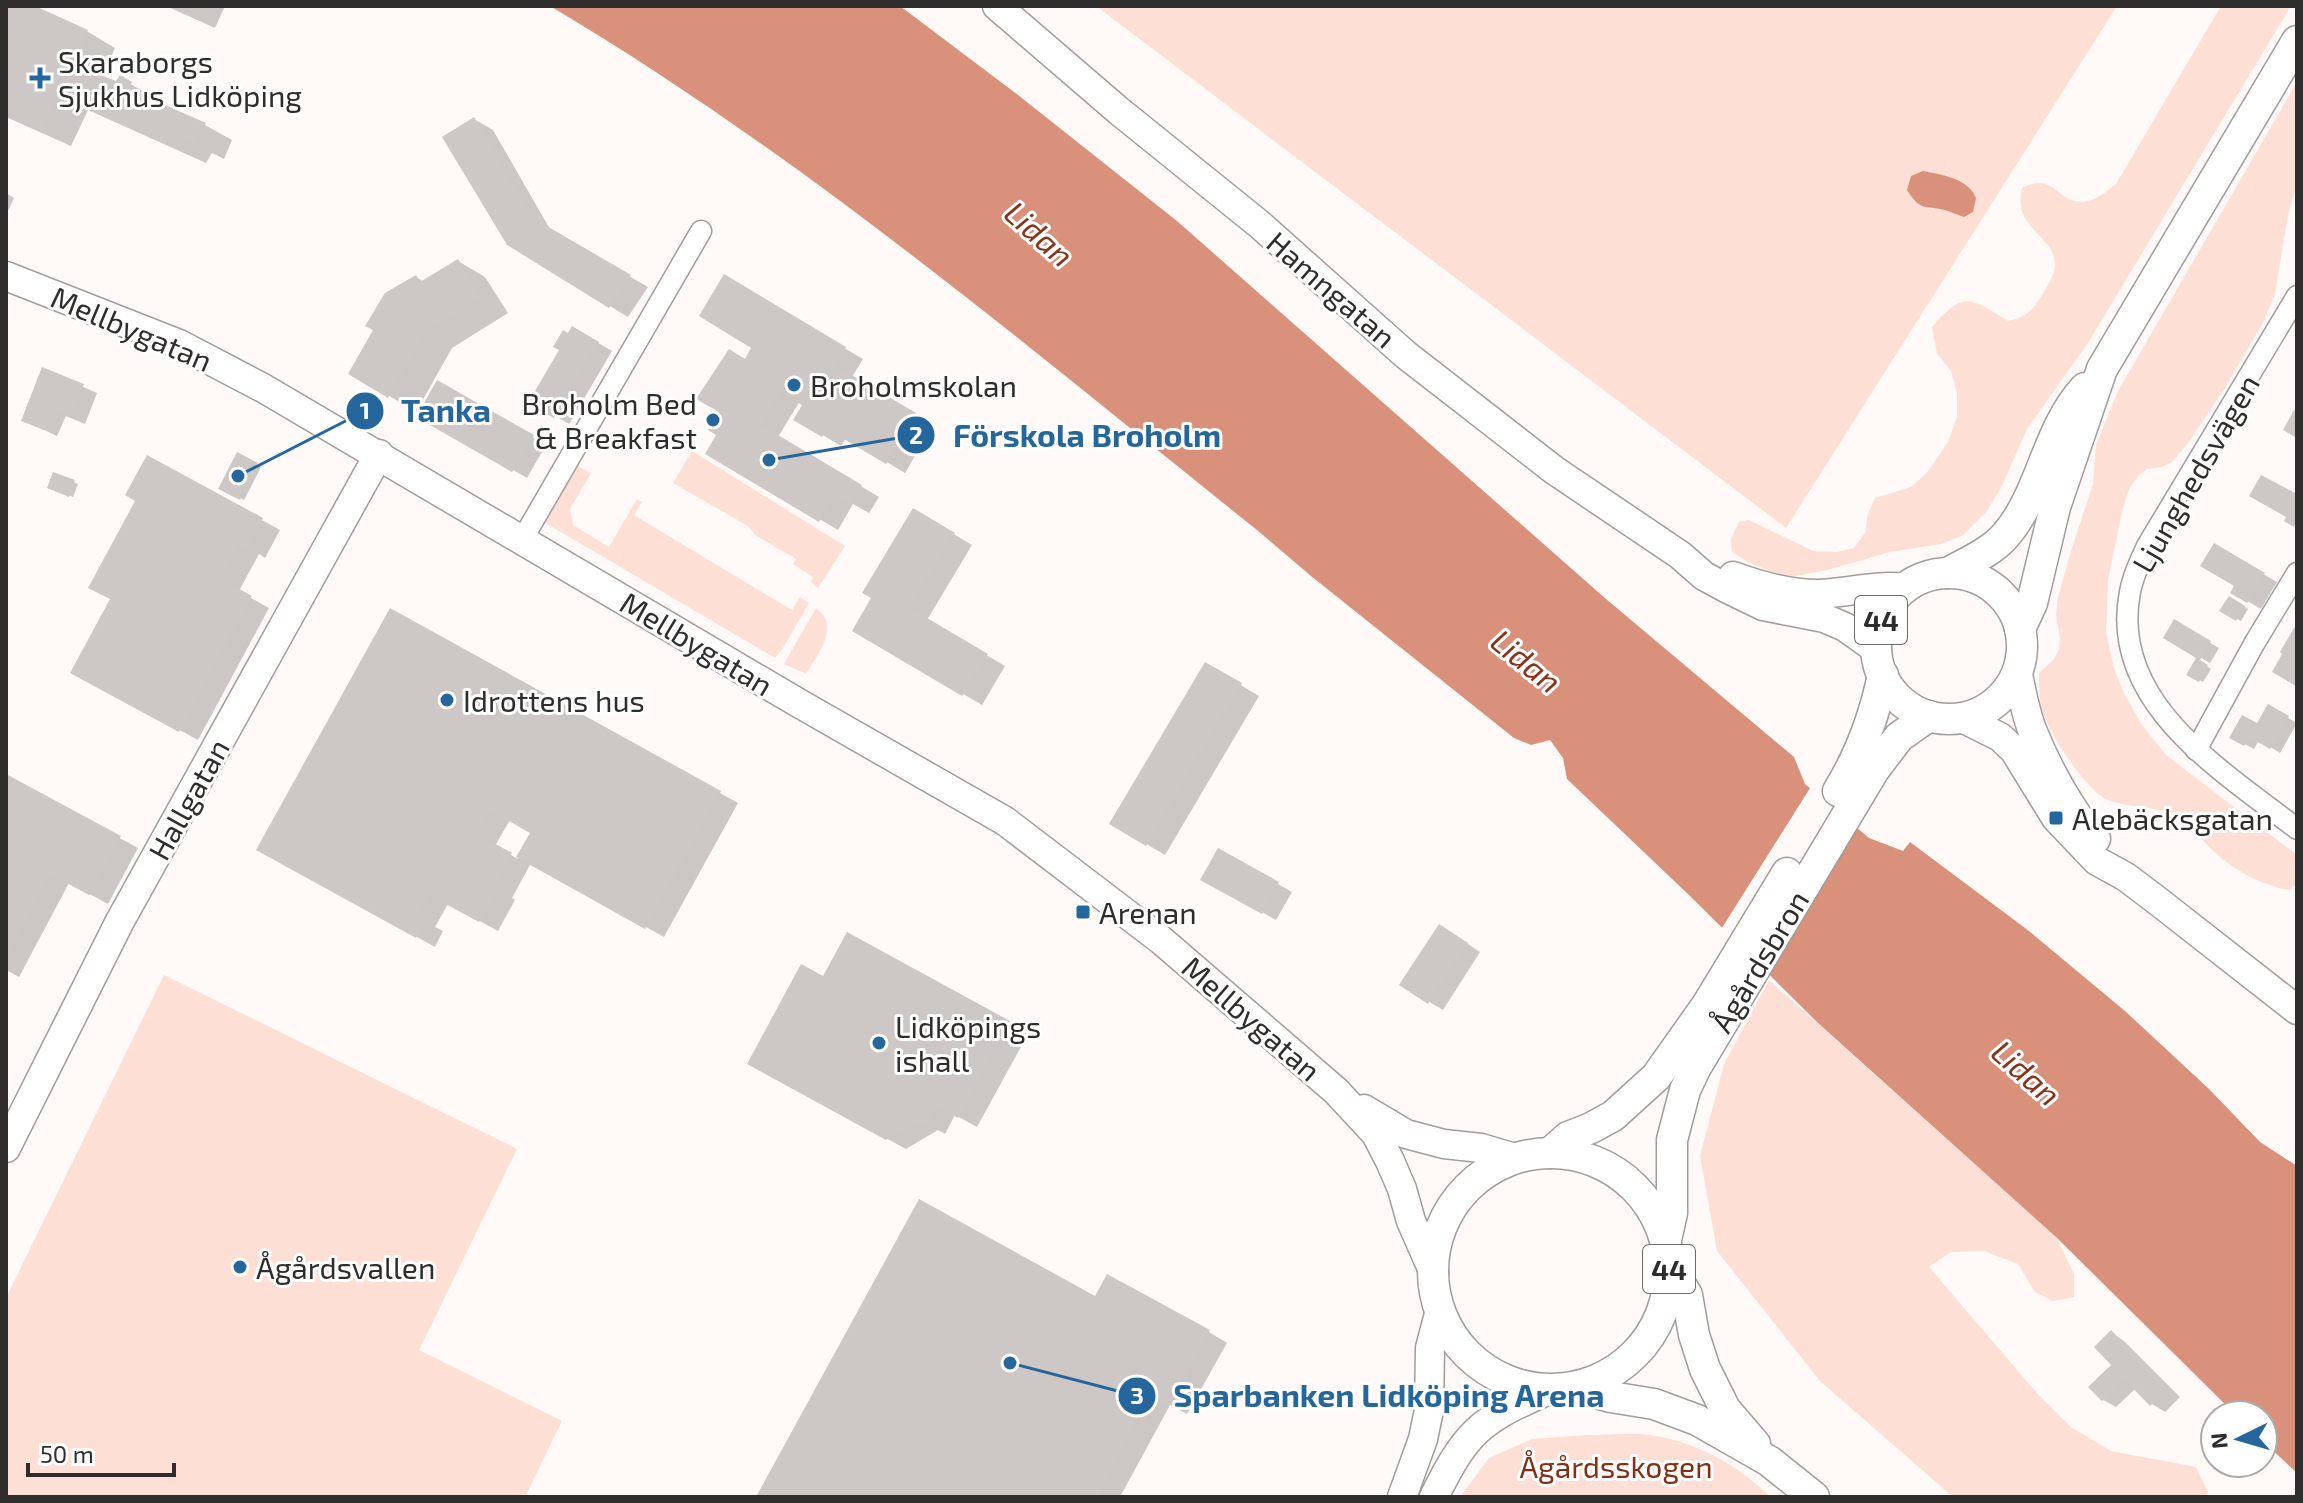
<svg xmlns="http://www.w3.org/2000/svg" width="2303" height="1503" font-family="'Exo 2',sans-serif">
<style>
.green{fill:#fedfd6}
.water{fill:#d9917b}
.pier{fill:#fff9f7}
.shadow{fill:#0003;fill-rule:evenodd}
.building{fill:#cdc7c5}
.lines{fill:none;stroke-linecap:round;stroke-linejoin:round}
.street-casing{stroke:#a29c9a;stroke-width:23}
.secondary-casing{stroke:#a29c9a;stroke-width:31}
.primary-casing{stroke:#a29c9a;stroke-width:33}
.street{stroke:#fff;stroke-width:20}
.secondary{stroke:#fff;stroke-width:28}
.primary{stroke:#fff;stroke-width:30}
.poi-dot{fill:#25679c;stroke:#fff;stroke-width:3}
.labels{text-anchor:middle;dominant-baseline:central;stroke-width:6;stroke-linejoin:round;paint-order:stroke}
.shield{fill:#fff;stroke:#6d6c6b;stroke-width:2}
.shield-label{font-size:28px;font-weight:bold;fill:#2f2d2c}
.poi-label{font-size:30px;fill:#2f2d2c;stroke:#fff;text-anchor:start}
.street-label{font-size:30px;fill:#2f2d2c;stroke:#fff}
.park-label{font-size:30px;fill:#842e13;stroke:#fff}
.water-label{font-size:32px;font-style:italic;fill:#893319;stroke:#fff}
.leader{fill:none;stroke:#25679c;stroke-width:3}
.callout-dot{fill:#25679c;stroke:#fff;stroke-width:3}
.mark-label{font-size:24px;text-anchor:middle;font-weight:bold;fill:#fff}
.callout-label{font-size:32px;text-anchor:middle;font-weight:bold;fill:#25679c;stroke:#fff;stroke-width:6;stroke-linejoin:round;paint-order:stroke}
</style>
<rect width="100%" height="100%" fill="#fff9f7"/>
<g class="green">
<polygon points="1096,6 2117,6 1786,528"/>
<path d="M2221,6H2291L2088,343L2027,429L2001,488L1986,512L1962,536L1941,544L1890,552L1827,570L1795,576L1776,574L1748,562L1732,552L1731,539L1739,522L1749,520L1813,551L1837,552L1854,548L1865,533L1868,514L1875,498L1911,487L1927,473L1948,442L1957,417V393L1951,371L1937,353L1932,327C1963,290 1971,298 2008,321C2025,318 2033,310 2042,295C2047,287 2054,276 2055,266C2056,234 2012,231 2022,188C2056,170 2058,208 2088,201C2098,199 2108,190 2116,184Z"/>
<path d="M2297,82V184L2288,215L2275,294L2263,323L2223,391L2188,443L2172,462L2162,467L2147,469L2140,474L2130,487L2123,507L2108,580L2106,632L2114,669L2125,695L2142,725L2166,755L2297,855V884L2290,890C2262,886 2230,868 2210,848C2201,840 2196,828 2186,821C2165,805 2134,809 2110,801C2087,793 2048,732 2042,709C2039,698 2039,685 2039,673L2053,660L2059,650L2060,638L2056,615L2058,597L2070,554L2093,484L2096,445L2118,391Z"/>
<polygon points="692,451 845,546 818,588 811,582 813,577 793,564 796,559 755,535 748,526 673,483"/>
<polygon points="578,466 591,473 570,509 573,525 609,547 637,499 642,502 634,515 792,610 800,597 809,603 783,648 775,658 544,522"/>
<path d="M816,608C841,626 818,654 806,674L784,664Z"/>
<polygon points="164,975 517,1149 419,1350 562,1421 525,1497 6,1497 6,1298"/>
<polygon points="1769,980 2056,1237 2074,1274 2074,1297 2053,1301 2035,1292 2018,1264 1984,1251 1951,1252 1929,1267 2036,1392 2071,1427 2111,1451 2196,1467 2208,1492 2205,1497 1953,1497 1820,1381 1717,1251 1700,1156 1724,1064"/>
<path d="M1587,1435C1608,1435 1630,1432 1650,1435C1700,1443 1735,1464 1771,1497H1460L1489,1458L1532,1439Z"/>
</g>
<g class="water">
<path d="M550,6H900L1018,95L1177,221L1606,599L1794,757L1805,784L1869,838L1903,851L1910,842L2029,931L2125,1011L2208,1088L2260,1142L2297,1166V1473L2263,1441V1415H2236L2056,1237L1818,1023L1689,895L1567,779L1563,758L1550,740L1531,745L1514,738L1311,576L1257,530C1028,347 803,156 550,6Z"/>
<path d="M1923,171C1942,175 1968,178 1976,198L1973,212L1964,217C1957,215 1952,212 1945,210C1925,205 1921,212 1907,190L1911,176Z"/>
</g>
<polygon class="pier" points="1812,785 1858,824 1763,975 1720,931"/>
<g class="shadow">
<polygon points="6,6 30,6 88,32 115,48 102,78 117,84 120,78 158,100 157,103 205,125 232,140 224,159 212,153 206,163 88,110 71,146 6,117"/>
<polygon points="166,6 225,6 215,28"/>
<polygon points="474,119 493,130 551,231 648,287 628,317 508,244"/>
<polygon points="6,193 14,198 6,215"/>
<polygon points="458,261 485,277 508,313 452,348 416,412 351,373 416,277 424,282"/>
<polygon points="724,277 863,359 852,377 933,425 905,473 846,438 841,446 796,419 805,404 800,401 778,437 879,497 869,513 853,504 838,530 708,453 719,434 746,361 754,347"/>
<polygon points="573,328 612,351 569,424 531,402"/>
<polygon points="43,369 97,393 85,424 66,416 57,436 23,420"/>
<polygon points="438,382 546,445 527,478 419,416"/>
<polygon points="238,455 261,467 244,500 221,488"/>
<polygon points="55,474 78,484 73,497 53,489"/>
<polygon points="2262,477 2297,497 2297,526 2286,521 2289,516"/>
<polygon points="913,510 972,545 927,620 1005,666 982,705 855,630 874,598"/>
<polygon points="262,520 280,530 265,558 259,554 239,591 269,608 198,740 91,682"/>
<polygon points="2215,546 2277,582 2261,609 2232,592 2236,585"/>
<polygon points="2229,598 2248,609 2241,621 2222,611"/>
<path d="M391,610L738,803L664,937L531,863L512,898L515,900L498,931L448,904L435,927L443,931L435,947L259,849ZM510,820L532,832L518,859L495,846Z"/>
<polygon points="2175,622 2219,648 2210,663 2166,637"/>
<polygon points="2197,660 2211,669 2203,682 2189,674"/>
<polygon points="1205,664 1259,696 1165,855 1112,824"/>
<polygon points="2269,707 2297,723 2280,753 2259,740 2254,749 2232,737 2258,726"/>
<polygon points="6,776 138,848 108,904 69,883 19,977 6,970"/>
<polygon points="1219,851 1292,892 1276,920 1203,879"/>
<polygon points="1453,934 1480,952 1443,1010 1402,985"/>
<polygon points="848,935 1028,1034 977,1127 955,1115 945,1134 938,1130 906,1149 767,1073"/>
<polygon points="1096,1298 1209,1332 1227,1343 1187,1414 1170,1405 1120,1497 758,1497"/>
<polygon points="2111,1333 2124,1341 2180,1397 2165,1412 2152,1404 2136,1388 2116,1407 2103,1400 2114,1365"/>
</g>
<g class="building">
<polygon points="6,6 35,6 88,30 69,76 81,83 87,70 116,81 120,75 132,82 129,89 206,123 196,145 183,139 177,149 59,96 43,132 6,115"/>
<polygon points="167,6 202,6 197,19"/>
<polygon points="474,117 533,218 631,275 609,308 507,245 442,137"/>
<polygon points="458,259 481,297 425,333 388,398 348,374 373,330 365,326 385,293 416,275 420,282"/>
<polygon points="724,274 846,347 835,365 916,413 886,464 827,429 822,437 793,420 802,405 781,392 761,425 862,485 850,505 834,495 819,522 705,454 716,435 708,430 719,412 696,399 729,349 745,359 751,348 699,316"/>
<polygon points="572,326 599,342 554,418 528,403 559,350 553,347 563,330 568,333"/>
<polygon points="42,367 84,384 71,418 52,410 44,430 21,421"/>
<polygon points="437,380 534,435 512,472 416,417"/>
<polygon points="2294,410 2297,411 2297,438 2283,430"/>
<polygon points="237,452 258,463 240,500 218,489"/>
<polygon points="147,455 263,518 246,549 239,545 221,579 252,596 179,732 70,673 110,599 88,588 135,501 125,495"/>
<polygon points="53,472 75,480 69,497 47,488"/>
<polygon points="2261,475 2297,494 2293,505 2297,508 2297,520 2294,527 2284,521 2286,517 2249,496"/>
<polygon points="913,508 955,533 910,608 988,654 962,696 852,631 871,598 862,593"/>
<polygon points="2214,543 2265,573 2247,603 2230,593 2234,586 2200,566"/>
<polygon points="2229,596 2245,606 2236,621 2219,611"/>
<polygon points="390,608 721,791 645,929 516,857 530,833 491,811 478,834 512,853 495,885 498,888 479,922 429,895 418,915 426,919 416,938 256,850"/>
<polygon points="2174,619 2211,641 2200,660 2208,665 2199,682 2186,675 2196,658 2163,638"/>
<polygon points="2297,623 2297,684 2296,686 2272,672 2282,654 2280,652"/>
<polygon points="1205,662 1242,683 1146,846 1109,824"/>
<polygon points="2268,704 2289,716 2270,749 2249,737 2244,746 2229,738 2242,715 2257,723"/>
<polygon points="6,774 121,836 89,895 50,874 6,957"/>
<polygon points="1218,848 1279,882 1262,914 1200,880"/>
<polygon points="1439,924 1468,943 1428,1004 1399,985"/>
<polygon points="847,932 1010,1021 958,1118 936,1106 926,1125 918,1121 886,1140 747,1064 801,964 823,976"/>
<polygon points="919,1199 1095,1296 1107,1274 1210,1330 1168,1406 1151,1396 1096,1497 756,1497"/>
<polygon points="2111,1330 2168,1389 2150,1406 2124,1379 2102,1401 2088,1387 2111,1365 2094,1347"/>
</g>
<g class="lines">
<g class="street-casing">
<g id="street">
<path d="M2297,296L2147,546C2140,561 2133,576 2130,592C2108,703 2223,771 2297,829"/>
<polyline points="522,540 701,231"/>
<polyline points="2196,750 2254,644 2297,573"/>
</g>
</g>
<g class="secondary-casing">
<g id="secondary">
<polyline points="997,6 1119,111 1259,224 1406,355 1554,470 1680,555 1704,576 1728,589 1763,606 1824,618 1845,627 1877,650"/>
<polyline points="6,276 179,344 263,388 802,705 1005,821 1161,940 1336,1091 1376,1134 1390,1161 1402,1189 1411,1221 1434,1273"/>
<path d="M1733,576C1760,586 1789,594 1818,594C1848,593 1876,584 1906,588"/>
<path d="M2017,671C2022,691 2025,713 2033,732C2046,765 2072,813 2096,839"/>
<polyline points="1962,718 2000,737 2014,750 2056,818 2097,861 2126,877 2159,902 2297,1010"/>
<polyline points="1364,1109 1406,1134 1444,1144 1481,1148 1515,1158"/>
<polyline points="6,1148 120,921 379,454"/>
<polyline points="1402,1497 1423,1439 1429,1410 1430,1348 1440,1310"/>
<path d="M1434,1497C1444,1477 1455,1455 1470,1438C1491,1414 1523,1402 1551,1389"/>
</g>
</g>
<g class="primary-casing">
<g id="primary">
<path d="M1948,573C1967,562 1990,553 2005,536C2042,494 2046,430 2085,388"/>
<circle cx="1949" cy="646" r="73"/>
<polyline points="2020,629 2032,603 2055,507 2102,369 2297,41"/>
<path d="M1838,791C1861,754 1874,718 1883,675"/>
<polyline points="1550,1153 1568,1137 1591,1128 1613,1116 1656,1077 1707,1005 1787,873"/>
<circle cx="1551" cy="1271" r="118"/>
<polyline points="1666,1240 1672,1213 1672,1140 1685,1090 1696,1067 1874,770 1899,737 1929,716"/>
<polyline points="1669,1265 1687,1295 1694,1335 1705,1369 1725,1409 1755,1444"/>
<polyline points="1575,1387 1611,1397 1654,1404 1697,1420 1769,1461 1814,1497"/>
</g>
</g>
<use href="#street" class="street"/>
<use href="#secondary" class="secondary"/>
<use href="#primary" class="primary"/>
</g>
<g class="poi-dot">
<path d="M36 66h8v8h8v8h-8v8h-8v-8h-8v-8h8z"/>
<circle cx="794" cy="385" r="8"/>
<circle cx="713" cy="420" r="8"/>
<circle cx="447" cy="700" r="8"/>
<rect x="2048" y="810" width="16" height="16" rx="4"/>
<rect x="1075" y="904" width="16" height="16" rx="4"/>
<circle cx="879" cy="1043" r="8"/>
<circle cx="240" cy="1267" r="8"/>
</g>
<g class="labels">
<g class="shield">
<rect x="1855" y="596" width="52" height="48" rx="6"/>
<rect x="1643" y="1245" width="52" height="48" rx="6"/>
</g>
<g class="shield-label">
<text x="1881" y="620">44</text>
<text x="1669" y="1269">44</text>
</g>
<g class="poi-label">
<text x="58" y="61">Skaraborgs<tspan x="58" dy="34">Sjukhus Lidköping</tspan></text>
<text x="810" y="385">Broholmskolan</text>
<text x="697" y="403" text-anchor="end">Broholm Bed<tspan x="697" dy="34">&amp; Breakfast</tspan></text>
<text x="463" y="700">Idrottens hus</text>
<text x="2072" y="818">Alebäcksgatan</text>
<text x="1099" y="912">Arenan</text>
<text x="895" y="1026">Lidköpings<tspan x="895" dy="34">ishall</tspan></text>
<text x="256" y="1267">Ågårdsvallen</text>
</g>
<g class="street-label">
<text transform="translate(1332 289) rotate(41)">Hamngatan</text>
<text transform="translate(132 328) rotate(23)">Mellbygatan</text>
<text transform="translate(2195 473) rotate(-60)">Ljunghedsvägen</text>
<text transform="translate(697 643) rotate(31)">Mellbygatan</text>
<text transform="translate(188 799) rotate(-61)">Hallgatan</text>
<text transform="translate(1759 961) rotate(-59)">Ågårdsbron</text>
<text transform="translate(1252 1018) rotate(41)">Mellbygatan</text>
</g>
<g class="park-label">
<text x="1616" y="1466">Ågårdsskogen</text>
</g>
<g class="water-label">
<text transform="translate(1040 233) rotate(42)">Lidan</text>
<text transform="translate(1527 660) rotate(39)">Lidan</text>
<text transform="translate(2027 1072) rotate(42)">Lidan</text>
</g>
</g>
<path class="leader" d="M238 476L365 411M769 460L916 435M1010 1363L1137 1396"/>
<g class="callout-dot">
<circle cx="238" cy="476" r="8"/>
<circle cx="769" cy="460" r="8"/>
<circle cx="1010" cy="1363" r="8"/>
<circle cx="365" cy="411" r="20"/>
<circle cx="916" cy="435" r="20"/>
<circle cx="1137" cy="1396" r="20"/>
</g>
<g class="mark-label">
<text x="365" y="419">1</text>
<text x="916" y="444">2</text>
<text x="1137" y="1404">3</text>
</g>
<g class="callout-label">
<text x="446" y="422">Tanka</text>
<text x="1087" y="447">Förskola Broholm</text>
<text x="1389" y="1407">Sparbanken Lidköping Arena</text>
</g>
<rect width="2303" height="1503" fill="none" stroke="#2f2d2c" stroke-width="16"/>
<g transform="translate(2239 1439) rotate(265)"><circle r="38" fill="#ffffff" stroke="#acabab" stroke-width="2"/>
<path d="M0-6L14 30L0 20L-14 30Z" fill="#25679c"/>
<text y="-12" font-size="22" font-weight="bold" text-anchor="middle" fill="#2f2d2c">N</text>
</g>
<path d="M28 1463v12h146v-12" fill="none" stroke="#2f2d2c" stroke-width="4"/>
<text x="40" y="1463" font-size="24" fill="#2f2d2c" stroke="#ffffff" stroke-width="6" paint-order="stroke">50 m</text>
</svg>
